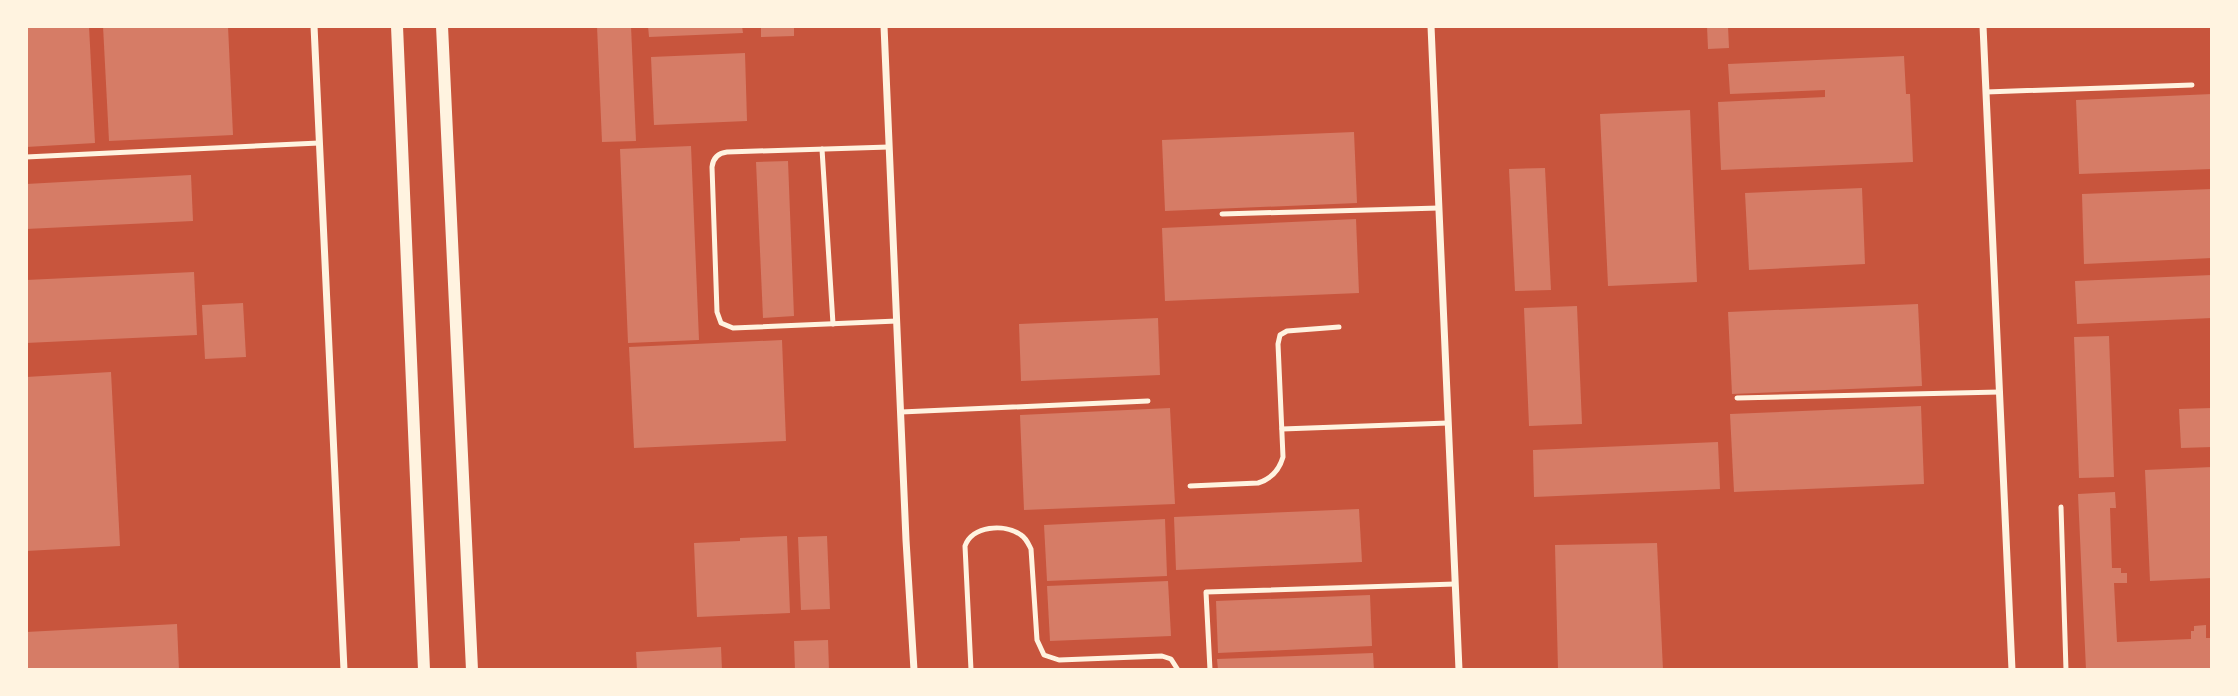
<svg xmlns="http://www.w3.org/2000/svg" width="2238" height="696" font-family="Overpass,sans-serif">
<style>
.building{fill:#d67c66}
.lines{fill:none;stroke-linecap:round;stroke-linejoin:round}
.service{stroke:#fff3e0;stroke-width:5}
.minor{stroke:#fff3e0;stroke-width:7}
.tertiary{stroke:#fff3e0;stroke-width:12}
</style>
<rect width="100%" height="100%" fill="#c8553d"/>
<g class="building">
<polygon points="26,26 89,26 95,143 26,147"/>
<polygon points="103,26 228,26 233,135 109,141"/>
<polygon points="597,26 631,26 636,141 602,142"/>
<polygon points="648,26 742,26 743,33 649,37"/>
<polygon points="761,26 794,26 794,36 761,37"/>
<polygon points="1707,26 1728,26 1729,48 1708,49"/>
<polygon points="745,53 747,121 654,125 651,57"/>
<polygon points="1904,56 1906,94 1910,94 1913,162 1721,170 1718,102 1825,97 1825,90 1730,94 1728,64"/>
<polygon points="2212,94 2212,169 2079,174 2076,100"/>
<polygon points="1690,110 1697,282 1608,286 1600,114"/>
<polygon points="1354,132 1357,203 1165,211 1162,140"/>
<polygon points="691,146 699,340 628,343 620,149"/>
<polygon points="788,161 794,316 763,318 756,162"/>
<polygon points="1545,168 1551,290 1515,291 1509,169"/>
<polygon points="191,175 193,221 26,229 26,184"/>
<polygon points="1862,188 1865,264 1749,270 1745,193"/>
<polygon points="2212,189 2212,258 2084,264 2082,194"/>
<polygon points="1356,219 1359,293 1165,301 1162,228"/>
<polygon points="194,272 197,335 26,343 26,280"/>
<polygon points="2212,275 2212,318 2077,324 2075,281"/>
<polygon points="243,303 246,357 205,359 202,305"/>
<polygon points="1918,304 1922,386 1732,394 1728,312"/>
<polygon points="1577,306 1582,424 1529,426 1524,308"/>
<polygon points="1158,318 1160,375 1021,381 1019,324"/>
<polygon points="2109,336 2114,477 2079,478 2074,337"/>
<polygon points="782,340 786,441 634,448 629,347"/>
<polygon points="111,372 120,546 26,551 26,377"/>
<polygon points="1921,406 1924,484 1734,492 1730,414"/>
<polygon points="1170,408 1175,504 1024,510 1020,415"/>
<polygon points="2212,408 2212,447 2181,448 2179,409"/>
<polygon points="1718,442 1720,489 1534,497 1533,450"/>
<polygon points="2212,467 2212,578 2150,581 2145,470"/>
<polygon points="2115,492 2116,508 2110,508 2112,568 2121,568 2121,573 2127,573 2127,583 2114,583 2117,642 2191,639 2191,631 2194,631 2194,626 2206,625 2206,638 2212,638 2212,670 2086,670 2078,494"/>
<polygon points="1359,509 1362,562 1176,570 1174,517"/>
<polygon points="1165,519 1167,576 1047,581 1044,525"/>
<polygon points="787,536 790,613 697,617 694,543 740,541 740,538"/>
<polygon points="827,536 830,609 801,610 798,537"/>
<polygon points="1657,543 1663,670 1558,670 1555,545"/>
<polygon points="1168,581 1171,636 1050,641 1047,586"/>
<polygon points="1370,595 1372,646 1218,653 1216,601"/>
<polygon points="177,624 179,670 26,670 26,632"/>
<polygon points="828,640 829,670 795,670 794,641"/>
<polygon points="721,647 722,670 637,670 636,652"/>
<polygon points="1373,653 1374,670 1218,670 1217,659"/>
</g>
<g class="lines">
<g class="service">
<polyline points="1986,92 2192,85"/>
<path d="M889,147L727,152C718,153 713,158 712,167L717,312L721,323L733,328L897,321"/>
<polyline points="822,149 833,324"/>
<polyline points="26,157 319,143"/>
<polyline points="1222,214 1439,208"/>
<polyline points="1737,398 2000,392"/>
<polyline points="901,412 1148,401"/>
<polyline points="1282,429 1448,423"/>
<path d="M1190,486L1258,483C1271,479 1279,471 1283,457L1278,344L1280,335L1287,331L1339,327"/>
<polyline points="2061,507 2066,670"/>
<path d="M971,670L965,546C972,526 1004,523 1021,535C1026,538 1028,543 1031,549L1037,640L1044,655L1059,660L1162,656L1171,659L1178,670"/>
<polyline points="1210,670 1206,592 1455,584"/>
</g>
<g class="minor">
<polyline points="314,26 344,670"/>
<polyline points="884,26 906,540 914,670"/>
<polyline points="1431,26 1459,670"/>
<polyline points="1983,26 2012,670"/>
</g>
<g class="tertiary">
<polyline points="397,26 424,670"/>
<polyline points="442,26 472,670"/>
</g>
</g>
<rect width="2238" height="696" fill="none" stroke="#fff3e0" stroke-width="56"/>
</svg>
